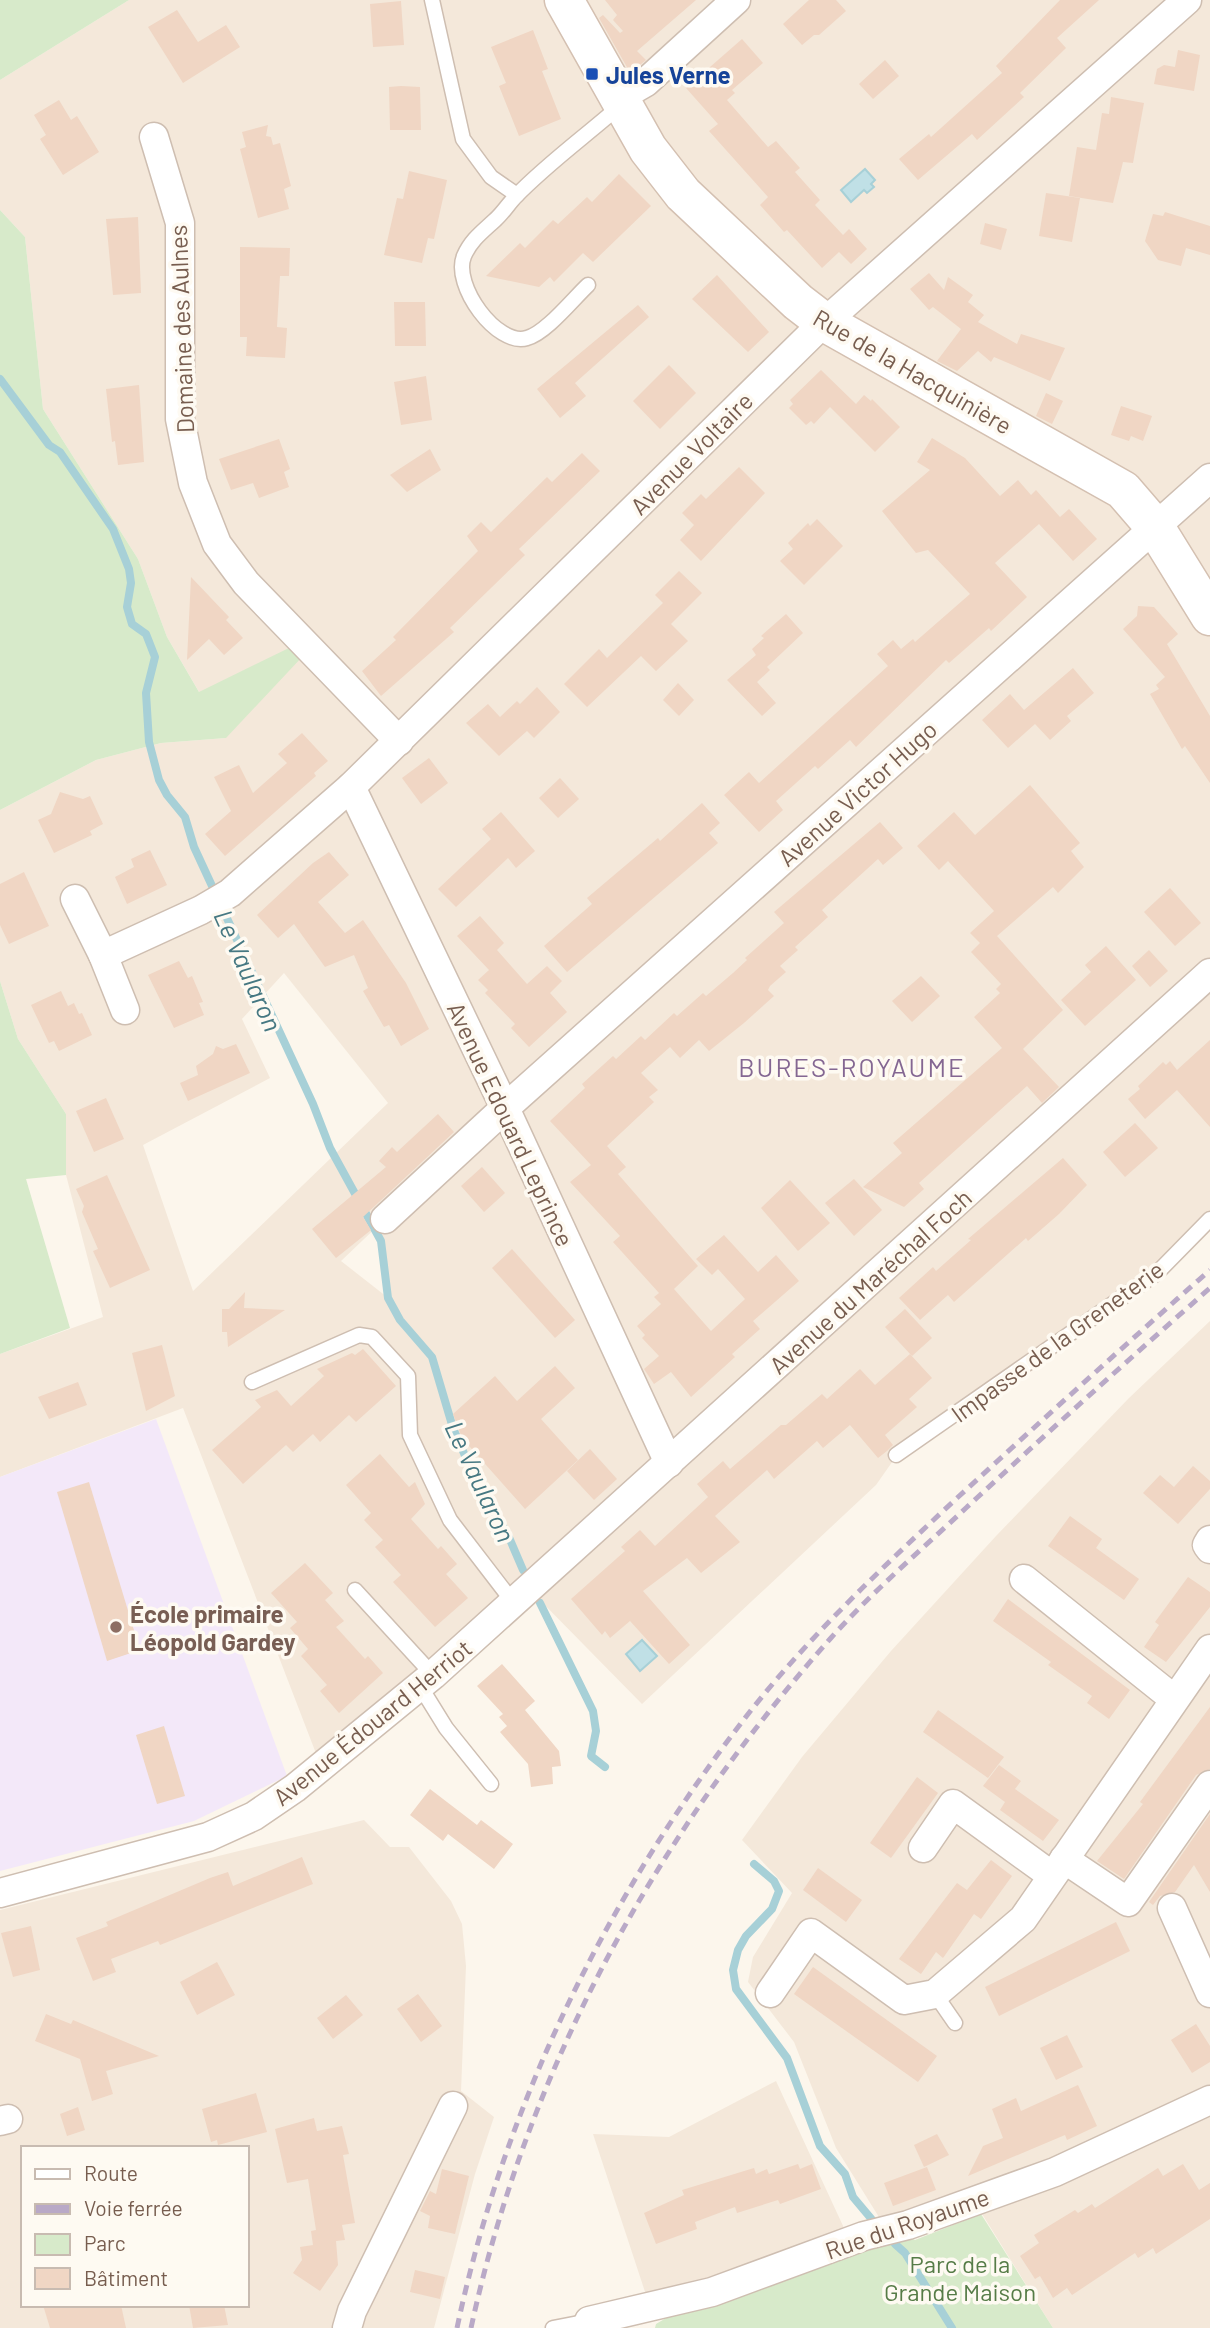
<svg xmlns="http://www.w3.org/2000/svg" width="1210" height="2328" font-family="Barlow,sans-serif">
<style>
.residential{fill:#f4e8da;fill-rule:evenodd}
.education{fill:#f3e8f9}
.green{fill:#d7eaca}
.water{fill:#c0e0e6;stroke:#a7d0d7;stroke-width:2}
.lines{fill:none;stroke-linecap:round;stroke-linejoin:round}
.stream{stroke:#a7d0d7;stroke-width:8}
.building{fill:#f0d6c4}
.lane-casing{stroke:#cebeb1;stroke-width:17}
.street-casing{stroke:#cebeb1;stroke-width:31}
.secondary-casing{stroke:#d4c0b1;stroke-width:41}
.lane{stroke:#fff;stroke-width:14}
.street{stroke:#fff;stroke-width:28}
.secondary{stroke:#fff;stroke-width:38}
.rail{stroke:#b9a9c7;stroke-width:5;stroke-dasharray:10 7;stroke-linecap:butt}
.transit-dot{fill:#1a4fb4;stroke:#fefaf2;stroke-width:2.5}
.education-dot{fill:#8d6e63;stroke:#fefaf2;stroke-width:2.5}
.labels{text-anchor:middle;dominant-baseline:central;stroke-width:7;stroke-linejoin:round;paint-order:stroke}
.transit-label{font-size:24px;font-weight:bold;fill:#164399;stroke:#fefaf2;text-anchor:start}
.street-label{font-size:24px;fill:#775d4f;stroke:#fefaf2}
.education-label{font-size:24px;font-weight:bold;fill:#785e54;stroke:#fefaf2;text-anchor:start}
.park-label{font-size:24px;fill:#567c47;stroke:#fefaf2}
.water-label{font-size:26px;font-style:italic;fill:#467882;stroke:#fefaf2}
.neighbourhood-label{font-size:26px;letter-spacing:2px;fill:#846792;stroke:#fefaf2}
</style>
<rect width="100%" height="100%" fill="#fcf6ec"/>
<g class="residential">
<path d="M129,0H544L569,46L564,0H1210V1219L1157,1273L897,1455L876,1485L642,1704L529,1589L420,1686L411,1674L317,1756L183,1408L0,1477V1354L103,1317L66,1175V1114L18,1039L0,981V810L96,760L161,743L226,738L167,637L138,559L43,409L25,237L0,210V80ZM284,973L388,1103L193,1291L143,1145L270,1078L242,1019ZM384,1220L381,1241L387,1297L341,1261Z"/>
<polygon points="1210,1321 1210,2328 1053,2328 974,2201 887,2230 836,2148 794,2042 748,1982 753,1957 792,1893 742,1840 802,1757 891,1651 996,1536 1129,1398"/>
<path d="M364,1820L390,1847H409L451,1901L462,1924L466,1966L461,2091L494,2117L475,2174L434,2328H0V1910ZM23,2148H247V2305H23Z"/>
<polygon points="776,2081 850,2241 650,2307 593,2134 669,2137"/>
</g>
<polygon class="education" points="156,1419 287,1776 194,1821 0,1871 0,1477"/>
<g class="green">
<polygon points="0,0 129,0 0,80"/>
<polygon points="0,210 25,237 43,409 138,559 167,637 199,692 291,647 303,656 226,738 161,743 96,760 0,810"/>
<polygon points="0,981 18,1039 66,1114 66,1175 26,1179 70,1328 0,1354"/>
<polygon points="981,2214 1053,2328 655,2328 656,2324 685,2307 898,2232 915,2240"/>
</g>
<g class="water">
<polygon points="865,169 875,180 871,184 874,187 867,193 864,190 851,202 841,190"/>
<polygon points="642,1640 657,1656 640,1671 626,1654"/>
</g>
<g class="lines">
<g class="stream">
<polyline points="0,379 49,445 60,452 113,529 129,569 131,583 127,607 132,624 146,634 155,657 146,693 149,742 159,780 167,795 185,817 194,847 313,1104 330,1148 381,1241 388,1298 400,1320 432,1357 453,1428 479,1488 508,1535 523,1570"/>
<polyline points="540,1603 593,1711 596,1731 591,1756 605,1767"/>
<polyline points="754,1864 774,1881 779,1891 772,1909 746,1936 738,1950 733,1970 736,1989 787,2058 820,2146 845,2174 853,2197 874,2222"/>
<polyline points="895,2244 905,2253 952,2328"/>
</g>
</g>
<g class="building">
<polygon points="605,0 696,0 637,51 646,60 635,69 628,69 599,18 603,15 620,33 623,31 613,20 617,15"/>
<polygon points="809,0 836,0 846,11 819,35 814,35 802,45 783,24"/>
<polygon points="1060,0 1099,0 1057,38 1066,48 1020,93 1024,97 977,140 972,134 918,180 899,159 929,134 931,137 1002,73 996,66"/>
<polygon points="401,1 404,45 373,47 370,4"/>
<polygon points="177,10 198,42 226,25 240,47 183,83 148,27"/>
<polygon points="533,30 548,69 542,71 561,119 519,136 499,86 506,83 491,47"/>
<polygon points="742,39 763,63 732,90 735,93 727,100 768,147 776,141 800,168 795,172 820,200 815,205 843,235 849,229 867,249 851,264 839,252 822,268 787,230 784,232 760,205 768,197 709,131 718,124 686,88"/>
<polygon points="1178,50 1200,55 1194,91 1154,84 1157,69 1164,65 1175,67"/>
<polygon points="885,60 899,76 873,99 859,84"/>
<polygon points="401,86 420,87 421,130 390,130 389,87"/>
<polygon points="1111,97 1144,103 1133,163 1123,162 1113,203 1069,196 1077,147 1096,150 1102,113 1109,114"/>
<polygon points="59,100 71,120 77,116 99,152 63,175 40,139 46,135 34,115"/>
<polygon points="268,125 266,136 271,137 273,145 280,143 291,186 284,189 289,209 258,218 240,149 246,147 242,132"/>
<polygon points="409,171 447,180 434,239 428,238 422,263 384,255 397,198 403,199"/>
<polygon points="619,174 651,206 593,262 583,253 554,282 550,277 539,287 486,276 520,243 525,248 553,220 558,224 587,197 592,202"/>
<polygon points="1046,193 1080,198 1072,242 1039,236"/>
<polygon points="1165,212 1210,226 1210,255 1186,248 1181,266 1158,260 1145,241 1153,214 1163,216"/>
<polygon points="138,217 141,293 113,295 106,219"/>
<polygon points="985,223 1007,229 1001,250 980,244"/>
<polygon points="240,247 290,248 289,276 280,276 277,327 287,328 285,358 246,356 247,337 240,337"/>
<polygon points="929,273 944,290 948,277 973,295 968,302 984,315 978,322 1017,344 1021,334 1065,348 1050,381 994,357 991,362 978,351 957,371 937,361 961,329 933,307 929,310 910,289"/>
<polygon points="717,275 769,332 748,352 692,299"/>
<polygon points="394,302 425,302 426,346 395,346"/>
<polygon points="638,305 649,317 575,383 586,396 560,418 537,389"/>
<polygon points="669,365 696,393 660,429 633,401"/>
<polygon points="821,370 856,404 864,395 871,401 872,399 900,427 875,452 830,407 814,424 811,421 806,425 789,408 793,404 790,400"/>
<polygon points="426,376 432,420 401,425 394,382"/>
<polygon points="139,385 144,462 118,465 115,441 112,442 106,389"/>
<polygon points="1046,393 1063,401 1052,424 1036,416"/>
<polygon points="1121,406 1152,416 1143,441 1131,436 1129,441 1111,435"/>
<polygon points="932,438 965,458 1000,496 1018,480 1031,495 1036,490 1060,517 1069,509 1097,539 1073,561 1039,524 995,563 1027,597 991,631 989,628 949,663 946,660 856,747 850,740 818,769 815,766 776,801 783,810 759,832 724,795 749,772 759,783 888,666 877,654 893,640 901,649 913,639 915,642 970,594 928,550 916,553 882,511 930,470 917,462"/>
<polygon points="279,439 290,469 284,472 289,487 259,498 253,483 231,490 219,459"/>
<polygon points="430,449 441,470 407,492 390,475"/>
<polygon points="582,453 600,471 519,549 525,555 450,628 454,632 381,696 362,671 396,640 393,637 478,551 467,536 481,522 491,532 547,477 552,482"/>
<polygon points="739,467 765,493 701,561 680,540 694,525 682,513 701,494 706,499"/>
<polygon points="817,519 843,546 804,585 780,561 793,549 788,543 808,523 810,526"/>
<polygon points="679,571 702,593 671,624 688,641 656,671 641,656 587,707 564,684 599,649 607,658 663,603 655,595"/>
<polygon points="191,577 229,617 226,620 243,638 224,655 209,639 187,660"/>
<polygon points="1138,606 1154,607 1178,634 1167,644 1210,716 1210,783 1185,746 1182,749 1150,694 1159,689 1156,685 1165,677 1123,629 1137,616"/>
<polygon points="786,614 803,633 767,667 770,670 757,682 776,703 762,716 727,680 756,655 752,649 764,638 761,636"/>
<polygon points="1073,668 1094,693 1067,716 1071,721 1050,740 1035,724 1008,748 982,720 1010,694 1024,710"/>
<polygon points="678,683 694,700 679,716 663,700"/>
<polygon points="537,687 560,712 534,738 527,731 499,756 466,723 488,704 500,717 517,701 520,704"/>
<polygon points="302,733 328,761 314,773 316,776 225,856 205,834 231,811 214,777 239,765 253,793 287,763 278,754"/>
<polygon points="429,758 448,783 421,804 402,778"/>
<polygon points="560,778 579,799 558,818 539,798"/>
<polygon points="1030,785 1080,843 1071,851 1084,867 1058,893 1053,887 997,936 1063,1010 1023,1049 1059,1087 1042,1103 1027,1086 919,1183 924,1189 904,1207 863,1187 902,1153 893,1143 1002,1048 974,1017 1000,993 996,989 1001,984 971,952 980,943 970,933 994,911 948,861 939,870 917,846 954,812 975,835"/>
<polygon points="60,792 83,799 90,796 103,824 90,831 92,835 54,853 38,820 51,814"/>
<polygon points="702,803 720,823 709,833 718,843 567,972 544,946 592,904 587,898 658,838 660,841"/>
<polygon points="501,812 535,851 516,868 508,858 456,907 438,889 491,839 482,829"/>
<polygon points="880,822 903,848 883,865 878,859 822,910 828,917 795,947 798,950 780,966 786,972 770,986 768,990 774,996 744,1023 709,1051 699,1040 680,1058 670,1047 641,1073 658,1090 649,1097 654,1102 607,1146 626,1167 618,1174 698,1266 674,1289 711,1331 745,1299 718,1269 712,1275 696,1259 724,1235 758,1272 776,1255 799,1281 753,1321 760,1329 732,1354 735,1357 691,1397 671,1372 654,1384 644,1369 659,1356 642,1338 645,1335 637,1326 661,1304 654,1297 659,1293 613,1242 620,1236 570,1182 591,1165 550,1121 585,1088 582,1084 613,1056 616,1059 641,1036 645,1040 674,1013 677,1016 703,993 706,996 733,973 747,960 745,958 784,923 774,912"/>
<polygon points="150,850 167,885 127,904 115,877 134,867 131,859"/>
<polygon points="329,852 349,875 318,902 345,933 363,920 406,983 429,1029 401,1046 389,1025 384,1027 363,991 368,988 354,955 325,967 294,924 278,938 257,915 313,863"/>
<polygon points="24,872 49,926 9,944 0,925 0,884"/>
<polygon points="1170,888 1201,923 1175,946 1144,912"/>
<polygon points="480,916 504,943 497,950 527,984 547,966 562,981 550,993 567,1012 529,1047 511,1028 515,1024 485,993 488,990 478,980 489,970 457,936"/>
<polygon points="1106,946 1136,980 1085,1026 1061,1000 1091,972 1085,965"/>
<polygon points="1149,950 1168,971 1150,987 1132,966"/>
<polygon points="179,961 188,978 192,976 203,1002 199,1003 204,1015 174,1028 148,975"/>
<polygon points="921,976 940,996 912,1022 892,1001"/>
<polygon points="61,991 68,1006 74,1003 79,1014 82,1013 92,1035 59,1051 54,1041 49,1043 31,1005"/>
<polygon points="1210,1040 1210,1127 1177,1090 1145,1119 1128,1099 1140,1089 1138,1086 1163,1062 1166,1065 1170,1061 1177,1070"/>
<polygon points="236,1044 250,1073 188,1101 180,1083 198,1075 196,1066 213,1054 216,1046 223,1049"/>
<polygon points="106,1098 124,1139 94,1152 76,1111"/>
<polygon points="438,1114 454,1132 363,1217 371,1230 336,1258 312,1229 386,1167 379,1161 392,1147 397,1152"/>
<polygon points="1135,1123 1158,1148 1125,1177 1103,1152"/>
<polygon points="1063,1158 1087,1185 1059,1214 1028,1241 1026,1238 954,1302 948,1295 920,1320 899,1298 933,1267 936,1271 971,1240 968,1239"/>
<polygon points="482,1167 505,1193 484,1212 461,1186"/>
<polygon points="107,1175 150,1270 110,1288 93,1251 98,1249 82,1212 84,1206 76,1189"/>
<polygon points="854,1179 882,1210 854,1236 825,1203"/>
<polygon points="790,1180 830,1223 798,1251 761,1208"/>
<polygon points="512,1249 575,1320 555,1338 492,1268"/>
<polygon points="245,1292 244,1308 285,1310 228,1347 227,1332 222,1332 222,1309 229,1309"/>
<polygon points="905,1309 932,1338 912,1356 885,1327"/>
<polygon points="162,1345 175,1396 146,1411 132,1353"/>
<polygon points="363,1349 396,1386 356,1422 349,1415 320,1442 313,1434 293,1452 286,1445 243,1484 212,1450 261,1407 255,1400 277,1390 291,1406 324,1376 317,1369 352,1353 355,1355"/>
<polygon points="910,1354 932,1378 909,1399 917,1407 885,1435 893,1445 887,1451 878,1458 850,1425 823,1448 817,1441 774,1479 767,1470 715,1516 740,1542 701,1573 687,1558 643,1591 690,1645 669,1664 630,1621 610,1638 605,1631 602,1635 571,1599 625,1551 621,1547 640,1530 655,1546 708,1497 697,1484 723,1461 730,1469 781,1425 786,1425 822,1394 827,1399 860,1369 875,1385"/>
<polygon points="555,1366 575,1388 541,1419 578,1460 525,1509 462,1438 453,1414 495,1376 517,1401"/>
<polygon points="78,1382 87,1405 49,1419 38,1397"/>
<polygon points="590,1449 617,1479 594,1500 567,1471"/>
<polygon points="380,1454 409,1487 415,1482 425,1504 411,1519 438,1549 441,1546 457,1564 446,1574 468,1598 435,1627 393,1582 401,1575 375,1547 383,1540 364,1520 371,1513 346,1485"/>
<polygon points="1193,1466 1210,1481 1210,1489 1178,1524 1143,1493 1160,1475 1174,1487"/>
<polygon points="89,1482 140,1650 107,1661 57,1492"/>
<polygon points="1070,1516 1102,1539 1096,1548 1139,1579 1124,1600 1048,1546"/>
<polygon points="305,1563 333,1593 325,1600 344,1621 336,1627 365,1659 368,1656 383,1673 339,1713 320,1691 327,1685 301,1656 308,1649 290,1628 297,1622 271,1593"/>
<polygon points="1188,1577 1210,1592 1210,1607 1166,1662 1144,1647 1159,1625 1155,1622"/>
<polygon points="1008,1599 1130,1690 1109,1719 1087,1703 1092,1696 1048,1665 1051,1662 993,1621"/>
<polygon points="502,1664 535,1701 525,1710 559,1751 561,1766 552,1767 553,1784 531,1787 528,1764 500,1732 507,1726 499,1717 503,1714 477,1686"/>
<polygon points="1210,1707 1210,1769 1196,1775 1124,1879 1097,1861 1143,1804 1140,1802"/>
<polygon points="938,1710 1004,1757 988,1778 923,1732"/>
<polygon points="164,1726 185,1796 157,1804 136,1735"/>
<polygon points="999,1765 1021,1781 1015,1789 1059,1820 1043,1841 1000,1810 1005,1802 983,1786"/>
<polygon points="917,1777 938,1793 891,1858 870,1843"/>
<polygon points="430,1789 477,1825 481,1820 513,1844 494,1869 448,1834 443,1841 410,1815"/>
<polygon points="1210,1814 1210,1892 1194,1865 1175,1892 1160,1896 1153,1905 1149,1902"/>
<polygon points="302,1857 313,1884 160,1945 158,1941 111,1959 116,1972 93,1981 76,1938 108,1926 106,1922 210,1878 228,1872 233,1886"/>
<polygon points="991,1860 1012,1876 981,1919 974,1914 943,1958 936,1952 921,1974 899,1959 957,1883 967,1890"/>
<polygon points="818,1868 862,1900 846,1922 803,1890"/>
<polygon points="1116,1922 1130,1951 999,2016 985,1987"/>
<polygon points="31,1926 40,1970 13,1977 1,1933"/>
<polygon points="217,1962 235,1995 197,2015 180,1982"/>
<polygon points="813,1967 937,2056 918,2082 794,1994"/>
<polygon points="418,1994 442,2026 421,2042 397,2009"/>
<polygon points="346,1995 363,2015 333,2039 317,2018"/>
<polygon points="46,2014 71,2024 73,2020 159,2056 106,2071 113,2094 92,2101 80,2059 35,2041"/>
<polygon points="1196,2024 1210,2046 1210,2062 1192,2073 1171,2040"/>
<polygon points="1067,2035 1083,2067 1056,2080 1040,2048"/>
<polygon points="1078,2085 1097,2126 1067,2140 1065,2135 968,2176 983,2146 1003,2138 992,2109 1016,2098 1021,2111"/>
<polygon points="256,2093 267,2132 218,2145 217,2140 211,2142 202,2109"/>
<polygon points="78,2107 85,2130 67,2136 60,2114"/>
<polygon points="314,2118 317,2131 342,2126 349,2154 343,2155 355,2223 342,2225 345,2240 336,2241 338,2265 320,2291 293,2273 302,2260 300,2247 313,2245 311,2231 316,2230 308,2179 287,2183 275,2129"/>
<polygon points="937,2134 949,2155 924,2167 914,2145"/>
<polygon points="798,2164 800,2169 812,2164 821,2189 780,2204 778,2200 737,2213 735,2207 695,2222 697,2229 656,2244 644,2213 684,2195 682,2190 754,2168 756,2174 767,2169 769,2174"/>
<polygon points="1183,2164 1199,2190 1210,2183 1210,2219 1156,2254 1153,2248 1138,2258 1135,2253 1072,2295 1067,2288 1053,2298 1040,2276 1035,2279 1020,2256 1039,2243 1034,2235 1075,2210 1078,2213 1092,2204 1095,2208 1158,2168 1163,2176"/>
<polygon points="927,2167 936,2190 893,2206 884,2183"/>
<polygon points="442,2169 469,2176 455,2234 428,2228 430,2216 420,2211 430,2191 436,2194"/>
<polygon points="415,2270 445,2277 440,2299 410,2292"/>
<polygon points="43,2305 121,2305 126,2328 50,2328"/>
<polygon points="189,2305 224,2305 228,2325 193,2328"/>
</g>
<g class="lines">
<g class="lane-casing">
<g id="lane">
<polyline points="432,0 463,139 491,177 517,195"/>
<path d="M588,285C573,299 546,333 527,338C497,347 452,285 464,256C471,240 482,232 495,220C503,213 509,203 516,196C548,163 587,135 622,104"/>
<polyline points="252,1382 359,1335 372,1337 408,1376 410,1435 450,1520 513,1602"/>
<polyline points="896,1455 1157,1273 1210,1219"/>
<polyline points="355,1590 433,1675"/>
<polyline points="420,1686 446,1728 491,1784"/>
<polyline points="935,1994 955,2023"/>
<polyline points="553,2328 589,2321"/>
</g>
</g>
<g class="street-casing">
<g id="street">
<polyline points="620,97 646,82 736,0"/>
<polyline points="154,137 180,223 180,419 193,483 217,544 246,583 399,741"/>
<polyline points="351,787 505,1108 669,1463"/>
<polyline points="75,899 103,955 201,910 230,893 351,787 816,330 1187,0"/>
<polyline points="103,955 125,1010"/>
<polyline points="385,1219 505,1108 1210,478"/>
<polyline points="1210,1540 1207,1545 1210,1549"/>
<polyline points="1024,1579 1174,1699"/>
<polyline points="923,1848 953,1804 1051,1875"/>
<polyline points="1064,1859 1128,1902 1210,1785"/>
<polyline points="0,1893 208,1837 254,1816 295,1788 433,1675 1210,973"/>
<polyline points="1172,1908 1210,1993"/>
<polyline points="770,1993 811,1933 904,2000 935,1994 1023,1919 1210,1649"/>
<polyline points="0,2121 8,2119"/>
<polyline points="347,2328 352,2311 453,2106"/>
<polyline points="590,2328 589,2321 712,2292 864,2236 908,2225 1055,2172 1210,2100"/>
</g>
</g>
<g class="secondary-casing">
<polyline id="secondary" points="564,0 648,149 683,194 798,302 824,322 1123,490 1155,527 1210,616"/>
</g>
<use href="#lane" class="lane"/>
<use href="#street" class="street"/>
<use href="#secondary" class="secondary"/>
<g class="rail">
<path d="M457,2328C504,2106 606,1898 745,1718C807,1638 883,1567 957,1498C1041,1421 1125,1345 1210,1270"/>
<path d="M471,2328C527,2070 655,1836 830,1639C872,1592 921,1550 967,1507C1047,1433 1128,1360 1210,1288"/>
</g>
</g>
<rect class="transit-dot" x="585" y="67" width="14" height="14" rx="3.5"/>
<circle class="education-dot" cx="116" cy="1627" r="7"/>
<g class="labels">
<g class="transit-label">
<text x="606" y="74">Jules Verne</text>
</g>
<g class="street-label">
<text transform="translate(181 329) rotate(-92)">Domaine des Aulnes</text>
<text transform="translate(913 371) rotate(30)">Rue de la Hacquinière</text>
<text transform="translate(691 453) rotate(-45)">Avenue Voltaire</text>
<text transform="translate(857 793) rotate(-42)">Avenue Victor Hugo</text>
<text transform="translate(511 1124) rotate(65)">Avenue Edouard Leprince</text>
<text transform="translate(870 1281) rotate(-42)">Avenue du Maréchal Foch</text>
<text transform="translate(1057 1341) rotate(-36)">Impasse de la Greneterie</text>
<text transform="translate(372 1722) rotate(-39)">Avenue Édouard Herriot</text>
<text transform="translate(907 2223) rotate(-19)">Rue du Royaume</text>
</g>
<g class="education-label">
<text x="130" y="1613">École primaire<tspan x="130" dy="28">Léopold Gardey</tspan></text>
</g>
<g class="park-label">
<text x="960" y="2263">Parc de la<tspan x="960" dy="28">Grande Maison</tspan></text>
</g>
<g class="water-label">
<text transform="translate(249 970) rotate(66)">Le Vaularon</text>
<text transform="translate(481 1481) rotate(65)">Le Vaularon</text>
</g>
<g class="neighbourhood-label">
<text x="852" y="1066">BURES-ROYAUME</text>
</g>
</g>
<rect x="21" y="2146" width="228" height="161" fill="#fefaf2" stroke="#c8bbb1" stroke-width="2"/>
<rect x="35" y="2169" width="35" height="10" fill="#ffffff" stroke="#c8bbb1" stroke-width="2"/>
<text x="84" y="2181" font-size="21" fill="#775d4f">Route</text>
<rect x="35" y="2204" width="35" height="10" fill="#b9a9c7" stroke="#c8bbb1" stroke-width="2"/>
<text x="84" y="2216" font-size="21" fill="#775d4f">Voie ferrée</text>
<rect x="35" y="2234" width="35" height="21" fill="#d7eaca" stroke="#c8bbb1" stroke-width="2"/>
<text x="84" y="2251" font-size="21" fill="#775d4f">Parc</text>
<rect x="35" y="2268" width="35" height="21" fill="#f0d6c4" stroke="#c8bbb1" stroke-width="2"/>
<text x="84" y="2286" font-size="21" fill="#775d4f">Bâtiment</text>
</svg>
